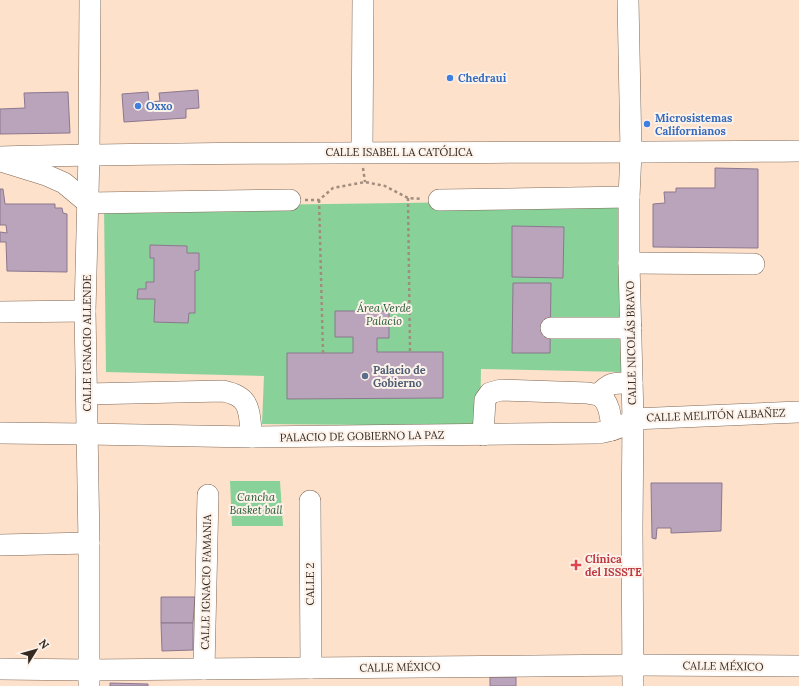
<svg xmlns="http://www.w3.org/2000/svg" width="799" height="686" font-family="Lora,serif">
<style>
.green{fill:#88d29a}
.building{fill:#baa4bc;stroke:#8c778e}
.lines{fill:none;stroke-linecap:round;stroke-linejoin:round}
.minor-casing{stroke:#816855;stroke-width:22}
.path{stroke:#a18d7e;stroke-width:2.5;stroke-dasharray:3 3;stroke-linecap:butt}
.minor{stroke:#fff;stroke-width:21}
.shop-dot{fill:#3f7fe0;stroke:#fdf2e9;stroke-width:1.5}
.service-dot{fill:#5c6f8a;stroke:#fdf2e9;stroke-width:1.5}
.health-dot{fill:#e0444e;stroke:#fdf2e9;stroke-width:1.5}
.labels{text-anchor:middle;dominant-baseline:central;stroke-width:4;stroke-linejoin:round;paint-order:stroke}
.shop-label{font-size:11px;font-weight:bold;fill:#366cbe;stroke:#fdf2e9;text-anchor:start}
.street-label{font-size:11px;fill:#352a22;stroke:#fdf2e9}
.park-label{font-size:11px;font-style:italic;fill:#235a34;stroke:#fdf2e9}
.service-label{font-size:11px;font-weight:bold;fill:#4e5e75;stroke:#fdf2e9;text-anchor:start}
.health-label{font-size:11px;font-weight:bold;fill:#be3a42;stroke:#fdf2e9;text-anchor:start}
</style>
<rect width="100%" height="100%" fill="#fde1cb"/>
<g class="green">
<polygon points="621,200 622,372 481,369 480,426 262,424 264,376 106,372 104,207"/>
<polygon points="230,481 280,481 283,526 232,526"/>
</g>
<g class="building">
<polygon points="198,90 199,108 186,109 186,118 124,122 122,94 148,92 149,102 160,101 159,93"/>
<polygon points="68,92 70,133 0,134 0,109 25,108 24,93"/>
<polygon points="715,168 758,169 758,248 653,247 653,204 665,203 664,192 676,192 676,188 715,188"/>
<polygon points="0,189 3,189 5,204 55,204 55,208 62,208 63,213 67,214 67,272 7,271 6,242 0,242 0,232 7,233 6,225 0,225"/>
<polygon points="512,226 564,227 563,278 512,277"/>
<polygon points="150,245 187,246 187,253 199,253 199,270 195,271 195,313 189,313 188,323 154,322 155,299 137,299 138,289 146,289 146,282 154,282 154,258 150,258"/>
<polygon points="513,283 551,283 550,353 512,353"/>
<polygon points="335,311 389,311 389,338 377,338 377,352 443,352 443,398 287,399 287,353 353,353 353,337 335,337"/>
<polygon points="651,483 722,483 721,531 671,533 671,528 657,528 656,539 652,538"/>
<polygon points="161,597 195,597 193,623 161,623"/>
<polygon points="161,623 193,623 193,650 162,651"/>
<rect x="490" y="677" width="26" height="9"/>
<polygon points="110,683 148,684 148,686 110,686"/>
</g>
<g class="lines">
<g class="minor-casing">
<g id="minor">
<polyline points="628,0 631,152 629,197 629,263 633,419 632,528 633,686"/>
<polyline points="362,152 363,0"/>
<path d="M0,157C266,150 533,154 799,151"/>
<polyline points="4,162 46,175 64,183 88,203 290,200"/>
<polyline points="439,200 629,197"/>
<polyline points="629,263 754,264"/>
<polyline points="0,312 85,311"/>
<polyline points="551,328 631,328"/>
<path d="M87,394L223,391C253,397 248,412 252,437"/>
<path d="M598,395C611,381 614,383 632,383"/>
<path d="M0,433L87,434L252,437L598,433C611,431 623,428 633,419L799,412"/>
<path d="M483,435L485,400L490,393L501,390L588,393C591,394 595,394 598,395C610,400 611,419 612,430"/>
<polyline points="310,501 311,668"/>
<polyline points="0,545 89,543"/>
<polyline points="0,669 89,670 633,665 799,666"/>
<polyline points="204,669 208,495"/>
<polyline points="89,686 89,543 85,311 89,154 90,0"/>
</g>
</g>
<g class="path">
<polyline points="363,168 365,182"/>
<polyline points="408,198 410,352"/>
<polyline points="305,200 319,200 333,188 365,182 385,186 408,198 422,199"/>
<polyline points="319,200 323,353"/>
</g>
<use href="#minor" class="minor"/>
</g>
<g class="shop-dot">
<circle cx="450" cy="78" r="4"/>
<circle cx="138" cy="106" r="4"/>
<circle cx="647" cy="124" r="4"/>
</g>
<circle class="service-dot" cx="365" cy="376" r="4"/>
<path class="health-dot" d="M574 559h4v4h4v4h-4v4h-4v-4h-4v-4h4z"/>
<g class="labels">
<g class="shop-label">
<text x="458" y="78">Chedraui</text>
<text x="146" y="106">Oxxo</text>
<text x="655" y="118">Microsistemas<tspan x="655" dy="13">Californianos</tspan></text>
</g>
<g class="street-label">
<text x="399" y="152">CALLE ISABEL LA CATÓLICA</text>
<text transform="translate(87 343) rotate(-90)">CALLE IGNACIO ALLENDE</text>
<text transform="translate(631 343) rotate(-91)">CALLE NICOLÁS BRAVO</text>
<text transform="translate(716 415) rotate(-2)">CALLE MELITÓN ALBAÑEZ</text>
<text transform="translate(362 436) rotate(-1)">PALACIO DE GOBIERNO LA PAZ</text>
<text transform="translate(206 582) rotate(-89)">CALLE IGNACIO FAMANIA</text>
<text transform="translate(310 584) rotate(-90)">CALLE 2</text>
<text transform="translate(723 666) rotate(1)">CALLE MÉXICO</text>
<text transform="translate(400 667) rotate(-1)">CALLE MÉXICO</text>
</g>
<g class="park-label">
<text x="384" y="308">Área Verde<tspan x="384" dy="13">Palacio</tspan></text>
<text x="256" y="497">Cancha<tspan x="256" dy="13">Basket ball</tspan></text>
</g>
<g class="service-label">
<text x="373" y="370">Palacio de<tspan x="373" dy="13">Gobierno</tspan></text>
</g>
<g class="health-label">
<text x="585" y="559">Clínica<tspan x="585" dy="13">del ISSSTE</tspan></text>
</g>
</g>
<g transform="translate(36 650) rotate(53)" stroke="#fdf2e9" stroke-width="3" paint-order="stroke">
<path d="M0-3L7 15L0 10L-7 15Z" fill="#352a22"/>
<text y="-6" font-size="11" font-weight="bold" text-anchor="middle" fill="#352a22">N</text>
</g>
</svg>
